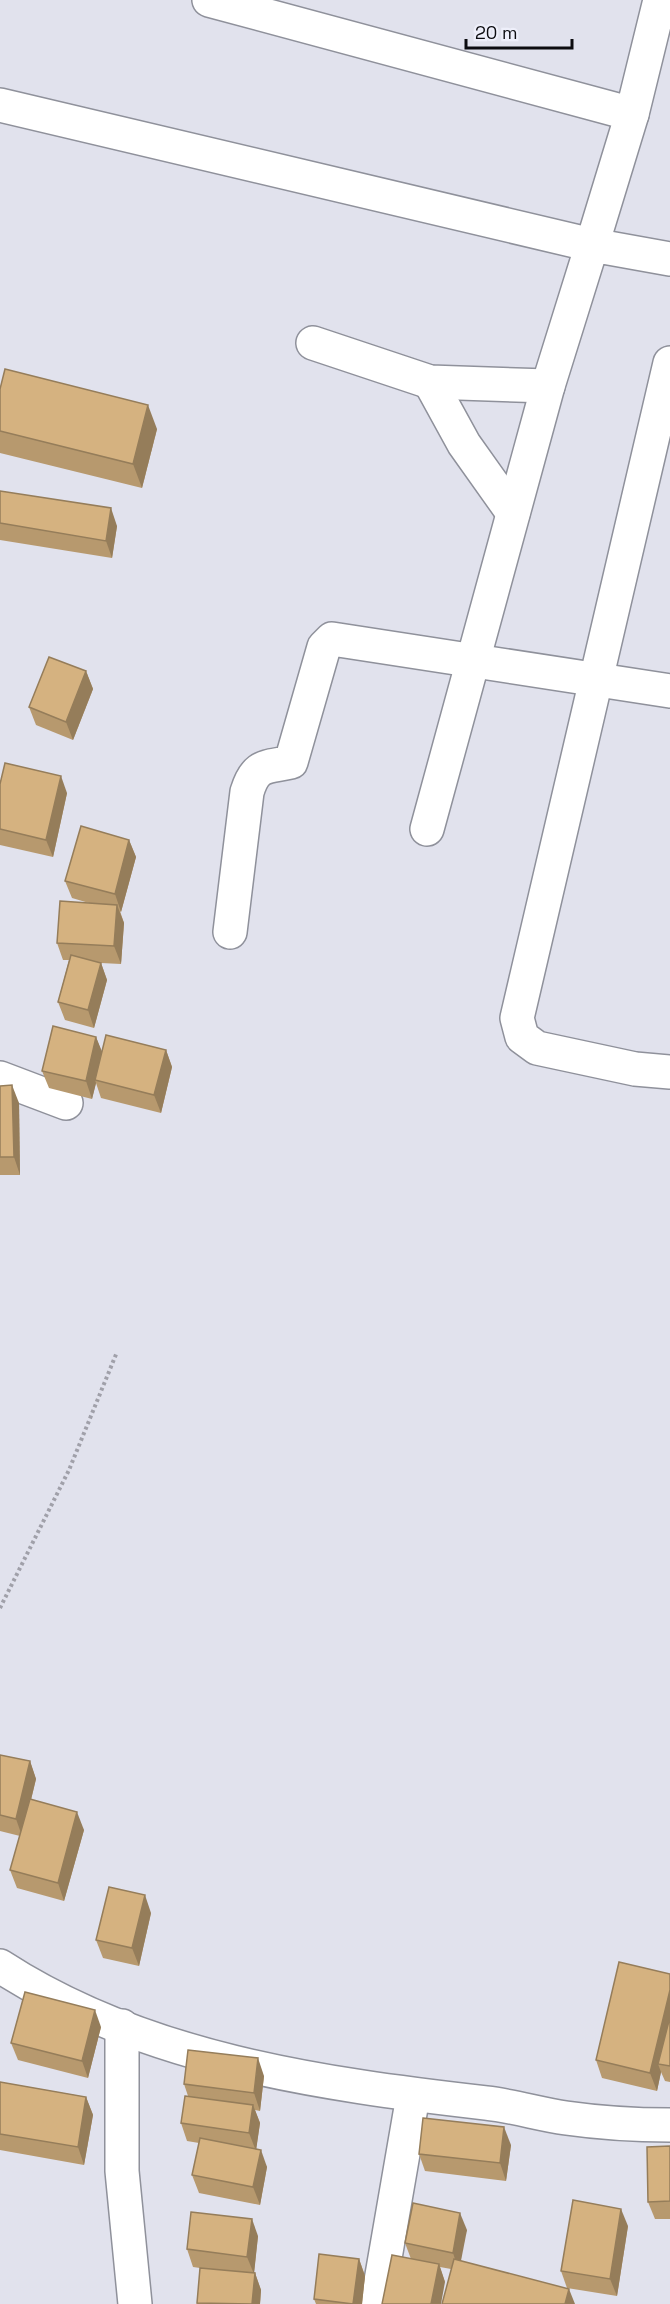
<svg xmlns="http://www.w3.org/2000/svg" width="670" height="2304" font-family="'Space Grotesk',sans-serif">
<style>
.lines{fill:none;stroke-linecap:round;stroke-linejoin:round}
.minor-casing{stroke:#8f919b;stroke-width:36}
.path{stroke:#a0a0a9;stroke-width:4;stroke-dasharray:3 3;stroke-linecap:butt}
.minor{stroke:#fff;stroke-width:33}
.wall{fill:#b7996e}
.shaded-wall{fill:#957d5a}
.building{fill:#d5b280;stroke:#957d5a;stroke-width:1.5}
</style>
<rect width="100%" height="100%" fill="#e1e2ed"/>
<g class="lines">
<g class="minor-casing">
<g id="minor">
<polyline points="209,0 632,114"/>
<polyline points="0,105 592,245 632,114 660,0"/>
<polyline points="313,343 430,382 548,386"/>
<polyline points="670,363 517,1018 522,1037 537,1048 635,1069 670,1072"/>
<polyline points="430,382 464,444 513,513"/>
<polyline points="427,829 548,386 592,245 670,259"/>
<path d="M230,932L247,792C256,763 266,768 291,762L324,647L332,639L670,691"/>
<polyline points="0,1078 66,1103"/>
<path d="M0,1966C143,2059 319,2084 486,2103C513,2106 539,2114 566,2118C601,2123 635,2125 670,2125"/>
<polyline points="122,2026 122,2171 135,2304"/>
<polyline points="377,2304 413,2096"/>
</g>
</g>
<polyline class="path" points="0,1608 69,1470 117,1352"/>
<use href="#minor" class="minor"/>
</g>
<g class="wall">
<polygon points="0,389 157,429 142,488 0,453"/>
<polygon points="0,491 117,526 112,558 0,540"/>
<polygon points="86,671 93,689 73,740 36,725 29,707"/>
<polygon points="0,784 67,793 53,857 0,845"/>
<polygon points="129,840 136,857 121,912 120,911 124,923 121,964 101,963 107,980 94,1028 65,1020 58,1002 69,960 63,960 57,943 89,903 72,898 65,881"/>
<polygon points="96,1037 102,1053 166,1050 172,1067 161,1113 101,1098 96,1083 92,1099 49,1088 42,1071"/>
<polygon points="0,1086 19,1103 20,1175 0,1175"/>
<polygon points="0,1755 30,1761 36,1779 31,1800 84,1830 64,1901 17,1888 10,1870 20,1836 0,1831"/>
<polygon points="151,1913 139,1966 103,1958 96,1940"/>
<polygon points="670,1974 670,2082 665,2081 661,2072 657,2091 602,2078 596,2060"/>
<polygon points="101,2027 88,2078 18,2060 11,2043"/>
<polygon points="264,2076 260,2111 255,2110 260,2123 256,2149 267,2167 260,2205 199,2193 192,2175 199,2143 187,2141 181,2123 188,2096 184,2084"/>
<polygon points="0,2082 86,2097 93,2115 84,2165 0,2150"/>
<polygon points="511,2145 506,2181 425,2171 419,2154"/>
<polygon points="670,2146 670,2219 655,2219 648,2202"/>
<polygon points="628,2226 617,2296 567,2288 561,2271"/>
<polygon points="467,2230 451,2269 440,2267 445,2282 411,2259 405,2243"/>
<polygon points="258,2236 254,2272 255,2273 261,2290 260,2304 197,2304 200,2268 193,2267 187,2249"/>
<polygon points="359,2259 365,2276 362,2304 316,2304 314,2299"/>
</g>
<g class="shaded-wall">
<polygon points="148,405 157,429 142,488 133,464"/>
<polygon points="111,508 117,526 112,558 106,541"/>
<polygon points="86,671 93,689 73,740 66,722"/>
<polygon points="61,776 67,793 53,857 46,840"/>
<polygon points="129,840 136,857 121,912 115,894"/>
<polygon points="117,905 124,923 121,964 114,946"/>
<polygon points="101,963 107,980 94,1028 88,1010"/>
<polygon points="96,1037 103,1054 95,1080 96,1083 92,1099 86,1081"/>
<polygon points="166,1050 172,1067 161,1113 154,1095"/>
<polygon points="12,1085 19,1103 20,1175 14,1157"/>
<polygon points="30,1761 36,1779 22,1836 16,1819"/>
<polygon points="77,1812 84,1830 64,1901 58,1883"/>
<polygon points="145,1895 151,1913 139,1966 132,1948"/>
<polygon points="670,1990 670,2035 658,2064 661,2072 657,2091 650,2073"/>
<polygon points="95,2010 101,2027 88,2078 82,2061"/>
<polygon points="258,2058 264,2076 260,2111 254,2093"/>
<polygon points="86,2097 93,2115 84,2165 78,2147"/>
<polygon points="253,2105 260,2123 256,2151 249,2133"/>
<polygon points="504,2127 511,2145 506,2181 500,2163"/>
<polygon points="261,2150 267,2167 260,2205 253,2187"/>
<polygon points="621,2209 628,2226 617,2296 610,2279"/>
<polygon points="460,2213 467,2230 459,2271 453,2253"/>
<polygon points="252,2219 258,2236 254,2274 247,2257"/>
<polygon points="359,2259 365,2276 362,2304 353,2304"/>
<polygon points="439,2264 445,2282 441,2304 431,2304"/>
<polygon points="255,2273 261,2290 260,2304 252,2304"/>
<polygon points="569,2289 575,2304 565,2304"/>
</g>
<g class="building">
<polygon points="5,369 148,405 133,464 0,431 0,389"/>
<polygon points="0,491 111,508 106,541 0,523"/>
<polygon points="49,657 86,671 66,722 29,707"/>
<polygon points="5,763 61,776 46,840 0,829 0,784"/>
<polygon points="81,826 129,840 115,894 65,881"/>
<polygon points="60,901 117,905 114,946 57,943"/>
<polygon points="71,955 101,963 88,1010 58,1002"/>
<polygon points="53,1026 96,1037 86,1081 42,1071"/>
<polygon points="106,1035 166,1050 154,1095 95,1080"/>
<polygon points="12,1085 14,1157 0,1157 0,1086"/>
<polygon points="0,1755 30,1761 16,1819 0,1815"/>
<polygon points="30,1799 77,1812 58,1883 10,1870"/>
<polygon points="109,1887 145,1895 132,1948 96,1940"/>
<polygon points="619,1962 670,1974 670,1990 650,2073 596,2060"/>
<polygon points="25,1992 95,2010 82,2061 11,2043"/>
<polygon points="670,2017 670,2066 658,2064"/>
<polygon points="188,2050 258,2058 254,2093 184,2084"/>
<polygon points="0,2082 86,2097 78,2147 0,2134"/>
<polygon points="185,2096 253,2105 249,2133 181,2123"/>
<polygon points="423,2118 504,2127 500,2163 419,2154"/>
<polygon points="200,2138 261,2150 253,2187 192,2175"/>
<polygon points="670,2146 670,2201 648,2202 647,2147"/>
<polygon points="573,2200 621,2209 610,2279 561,2271"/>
<polygon points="413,2203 460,2213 453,2253 405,2243"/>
<polygon points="191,2212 252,2219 247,2257 187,2249"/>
<polygon points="319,2254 359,2259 353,2304 314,2299"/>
<polygon points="392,2255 439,2264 431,2304 382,2304"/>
<polygon points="454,2259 569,2289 565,2304 442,2304"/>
<polygon points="200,2268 255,2273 252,2304 197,2303"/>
</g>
<path d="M466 39v9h106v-9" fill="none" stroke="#0c0c10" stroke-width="3"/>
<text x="475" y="39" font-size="18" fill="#0c0c10" stroke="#eeeffa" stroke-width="4.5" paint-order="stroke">20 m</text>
</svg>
